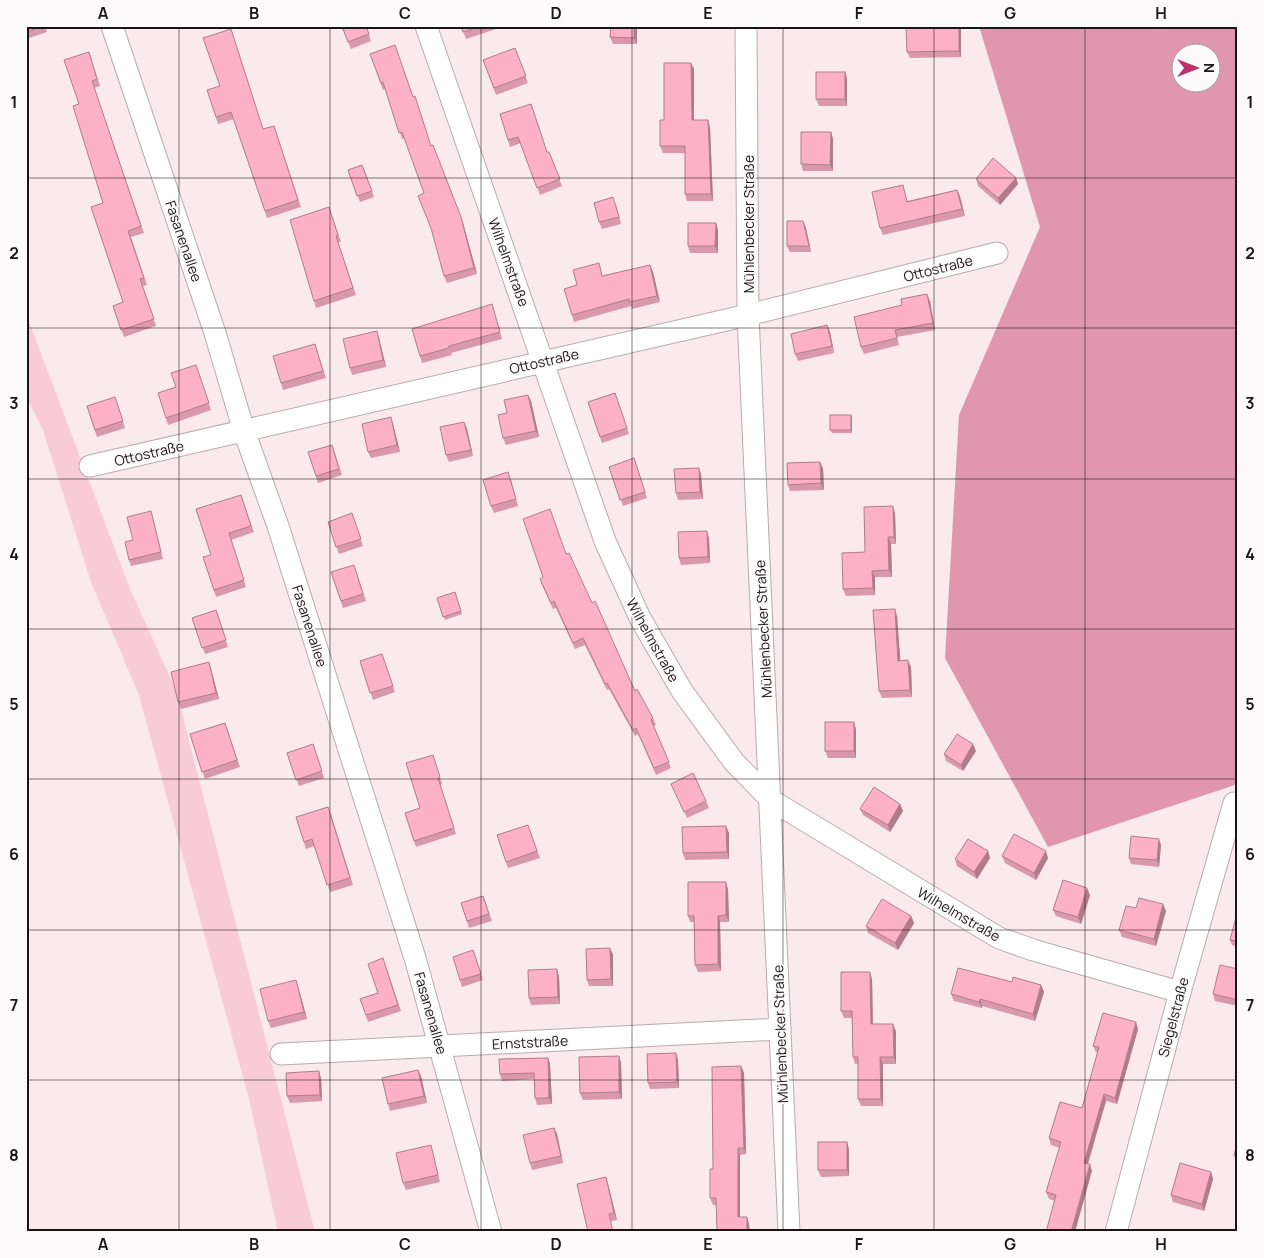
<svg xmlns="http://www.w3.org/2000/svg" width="1264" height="1258" font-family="Manrope,sans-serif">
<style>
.green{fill:#f9cbd9}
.forest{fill:#df96ae;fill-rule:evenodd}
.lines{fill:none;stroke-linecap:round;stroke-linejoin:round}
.minor-casing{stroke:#bbaaaf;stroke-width:23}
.minor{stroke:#fff;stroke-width:21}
.wall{fill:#d998ad}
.shaded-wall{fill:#b07c8d}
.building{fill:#fcb1c9;stroke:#b07c8d}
.grid{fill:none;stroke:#1b1517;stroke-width:1;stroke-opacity:0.55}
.labels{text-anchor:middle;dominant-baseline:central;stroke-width:4;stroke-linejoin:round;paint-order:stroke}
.street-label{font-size:14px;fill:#1b1517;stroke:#fdfafb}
.neatline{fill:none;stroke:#1b1517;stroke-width:2}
.grid-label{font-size:16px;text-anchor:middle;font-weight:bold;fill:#1b1517}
</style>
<rect width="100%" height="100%" fill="#fae9ed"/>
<polygon class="green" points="26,314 130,589 176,690 315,1232 278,1232 249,1099 139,695 91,582 43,430 26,396"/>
<path class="forest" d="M979,26H1238V784L1048,847L945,658L959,415L1040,227ZM1182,52H1212V82H1182Z"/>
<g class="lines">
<g class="minor-casing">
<g id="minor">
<polyline points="112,26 215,333 244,431 278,526 415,958 491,1232"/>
<polyline points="426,26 605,541 640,618 682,691 734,762 771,800 999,938 1033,950 1180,992"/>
<polyline points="746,26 748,315 789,1232"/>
<polyline points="90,466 748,315 997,253"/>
<polyline points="281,1054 780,1029"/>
<polyline points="1116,1232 1180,992 1234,803"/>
</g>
</g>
<use href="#minor" class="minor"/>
</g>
<g class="wall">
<polygon points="26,26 45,26 47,32 26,39"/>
<polygon points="341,26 366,26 371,41 351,49"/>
<polygon points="461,26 495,26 496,29 466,39"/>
<polygon points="611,26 636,26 637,44 613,44 610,37"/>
<polygon points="961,29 961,57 910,58 907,52"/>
<polygon points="515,48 528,83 496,95 483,60"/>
<polygon points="89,52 100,86 94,88 144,233 131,237 147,285 143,286 156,326 124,337 113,306 123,302 103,203 79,104"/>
<polygon points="370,54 431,146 463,223 477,274 447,283 444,276 424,193 405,138 402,139 386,89 383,90"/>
<polygon points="691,63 694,69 694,120 710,127 713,201 687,201 685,194 685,153 663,153 660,146 664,120"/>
<polygon points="845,72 847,79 847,106 819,106 816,99"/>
<polygon points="207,90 264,129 274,126 301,207 267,218 234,119 218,124"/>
<polygon points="500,114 547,152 549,152 562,186 540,195 521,143 510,147"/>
<polygon points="831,132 833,139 833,171 803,171 801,164"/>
<polygon points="362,165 374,197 360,202 348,170"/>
<polygon points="1016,178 1018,184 1000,205 978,186 976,179"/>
<polygon points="957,190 965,216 883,235 880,228 905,192 907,201"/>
<polygon points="616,204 621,224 602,229 599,222"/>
<polygon points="329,207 341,242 338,242 356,295 316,308 314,301"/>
<polygon points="803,221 806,228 811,252 790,252 787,246"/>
<polygon points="716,223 718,230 718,253 690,253 688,246"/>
<polygon points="650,265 653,272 660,302 632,309 631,306 574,322 572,315 577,285 603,276"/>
<polygon points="930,301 935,330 897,337 899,345 864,354 861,347"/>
<polygon points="492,304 502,339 451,353 452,355 422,363 420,356"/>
<polygon points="827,325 830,332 834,353 798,361 795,354"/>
<polygon points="379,338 386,367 352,375 350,368"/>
<polygon points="315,344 326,378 283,390 281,383"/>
<polygon points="196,365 211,410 168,425 158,393 176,387"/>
<polygon points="615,393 629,434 602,443 588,402"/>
<polygon points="528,395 531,401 539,437 506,445 503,438 507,413"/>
<polygon points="115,397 125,428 97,437 87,406"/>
<polygon points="851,415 852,418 852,433 832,433 830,430"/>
<polygon points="464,422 467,429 473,456 449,462 446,455"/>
<polygon points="393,424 400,452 371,458 368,452"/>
<polygon points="332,445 342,475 318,483 308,452"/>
<polygon points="634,458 647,498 623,506 609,467"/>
<polygon points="823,468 824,490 790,491 788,485"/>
<polygon points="701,474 703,499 678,500 676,493"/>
<polygon points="511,479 518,506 494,513 491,506"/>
<polygon points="241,495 254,532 231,540 246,587 216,597 203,557 211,555"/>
<polygon points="151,511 153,518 163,559 131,566 129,560 133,540"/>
<polygon points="352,513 363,546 339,554 328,522"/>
<polygon points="895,513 896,544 891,544 892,577 875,577 875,595 846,596 843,589 865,552"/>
<polygon points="709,538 710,563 681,565 679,558"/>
<polygon points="566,554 592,603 635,691 653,718 656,725 654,726 671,768 656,775 638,734 635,736 609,689 607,690 585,645 575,649 556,608 553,609 542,585 540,579 543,577"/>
<polygon points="354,565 366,601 343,608 331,572"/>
<polygon points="455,592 462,614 445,620 437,598"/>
<polygon points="216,610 228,647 205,654 192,618"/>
<polygon points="897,616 900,661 911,667 912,697 882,698 879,691"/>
<polygon points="382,654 395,692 373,700 360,661"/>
<polygon points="209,662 219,699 181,709 178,702"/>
<polygon points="225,723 240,767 205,779 190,734"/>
<polygon points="856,729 856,758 828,758 825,751"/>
<polygon points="313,744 324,778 299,786 287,753"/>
<polygon points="976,751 963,771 946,761 944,754"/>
<polygon points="433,755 442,784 440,785 456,834 416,847 405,813 420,808"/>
<polygon points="671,784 706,801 709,808 687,818"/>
<polygon points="900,804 903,811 890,832 863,815 860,809"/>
<polygon points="331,814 353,885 330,892 314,846 306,849 296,817"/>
<polygon points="528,825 540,858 508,868 497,835"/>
<polygon points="729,833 729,859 685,860 683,853"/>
<polygon points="1161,845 1159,867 1131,864 1129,858"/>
<polygon points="988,851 990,858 977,879 957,866 955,859"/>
<polygon points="1002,856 1048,858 1036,880 1005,863"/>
<polygon points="728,889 729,922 720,922 721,971 698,972 695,965 694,922 690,922 688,916"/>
<polygon points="1090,895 1081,924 1056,916 1053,910"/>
<polygon points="483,896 492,921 469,928 461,903"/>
<polygon points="1163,904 1166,911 1156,946 1122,937 1119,930 1136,908"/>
<polygon points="911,916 914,923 898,950 868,933 866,926"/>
<polygon points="1238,917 1238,947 1232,945 1230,940"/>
<polygon points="610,948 613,955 613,986 589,986 587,980"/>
<polygon points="473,950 483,980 462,987 453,957"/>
<polygon points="383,958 401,1011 368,1022 360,999 378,993"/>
<polygon points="1238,969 1238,1006 1215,1001 1213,994"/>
<polygon points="559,976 560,1004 531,1005 529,998"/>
<polygon points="872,979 873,1024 896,1031 896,1064 883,1064 883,1106 861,1106 858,1099 858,1064 855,1064 853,1057 852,1018 844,1018 841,1011"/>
<polygon points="296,980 307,1019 271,1028 268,1021"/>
<polygon points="1012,982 1041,985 1044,992 1035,1021 982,1006 982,1008 954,1001 951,994"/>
<polygon points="1138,1029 1117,1104 1106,1101 1088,1164 1092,1171 1055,1201 1049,1199 1046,1192 1060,1148 1051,1145 1049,1138 1082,1108 1098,1053 1096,1052 1093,1046"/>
<polygon points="676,1053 678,1060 679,1088 650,1089 648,1083"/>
<polygon points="619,1056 621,1063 622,1099 583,1100 580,1093"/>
<polygon points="548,1058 550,1064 552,1104 537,1105 535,1098 534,1079 502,1081 500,1074"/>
<polygon points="741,1066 744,1073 746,1154 740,1155 740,1217 747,1217 749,1224 717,1205 713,1205 710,1198 713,1169"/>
<polygon points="421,1076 427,1103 390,1111 388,1104"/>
<polygon points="321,1078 322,1101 290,1103 287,1096"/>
<polygon points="554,1128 557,1134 563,1163 532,1170 530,1163"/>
<polygon points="1238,1141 1238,1163 1236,1162 1234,1155"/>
<polygon points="849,1149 849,1176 821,1177 818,1170"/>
<polygon points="433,1152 440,1182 406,1190 403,1183"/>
<polygon points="1211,1172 1213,1179 1204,1211 1173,1202 1171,1195"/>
<polygon points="606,1177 608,1184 617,1220 611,1221 588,1232"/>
</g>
<g class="shaded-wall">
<polygon points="634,26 636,26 637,28 637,44 634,38"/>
<polygon points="959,26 960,26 961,29 961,57 959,51"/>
<polygon points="691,63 694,69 694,127 692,120"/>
<polygon points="845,72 847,79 847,106 845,99"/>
<polygon points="708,120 710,127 713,201 711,194"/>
<polygon points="831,132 833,139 833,171 830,165"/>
<polygon points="1016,178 1018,184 1000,205 998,198"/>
<polygon points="957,190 960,196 965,216 962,209"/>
<polygon points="461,217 463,223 477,274 474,268"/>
<polygon points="803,221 806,228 811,252 809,246"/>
<polygon points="716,223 718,230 718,253 715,246"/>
<polygon points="650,265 653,272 660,302 657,296"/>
<polygon points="927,294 930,301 935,330 933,323"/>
<polygon points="827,325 830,332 834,353 832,346"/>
<polygon points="377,331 379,338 386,367 383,360"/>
<polygon points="528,395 531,401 539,437 536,431"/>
<polygon points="851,415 852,418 852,433 851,430"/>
<polygon points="391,417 393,424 400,452 397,445"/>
<polygon points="464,422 467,429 473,456 471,450"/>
<polygon points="820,462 823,468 824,490 821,483"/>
<polygon points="699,468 701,474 703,499 700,492"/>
<polygon points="893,506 895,513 896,544 894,537"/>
<polygon points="707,531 709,538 710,563 708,557"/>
<polygon points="888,537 891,544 892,577 889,570"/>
<polygon points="872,571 875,577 875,595 873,588"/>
<polygon points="895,609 897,616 901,668 898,661"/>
<polygon points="908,660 911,667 912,697 910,690"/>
<polygon points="209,662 211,669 219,699 216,693"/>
<polygon points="854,722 856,729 856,758 854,751"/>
<polygon points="973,744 976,751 963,771 961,765"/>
<polygon points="900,804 903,811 890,832 888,825"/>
<polygon points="726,826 729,833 729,859 727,852"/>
<polygon points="1159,839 1161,845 1159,867 1157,860"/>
<polygon points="988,851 990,858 977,879 974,872"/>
<polygon points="1046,851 1048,858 1036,880 1034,873"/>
<polygon points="726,882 728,889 729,922 726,915"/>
<polygon points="1087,888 1090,895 1081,924 1078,917"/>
<polygon points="1163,904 1166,911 1156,946 1154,939"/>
<polygon points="718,916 720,922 721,971 718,964"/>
<polygon points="911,916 914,923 898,950 895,943"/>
<polygon points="610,948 613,955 613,986 611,979"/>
<polygon points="557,969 559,976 560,1004 558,997"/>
<polygon points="870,972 872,979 873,1031 871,1024"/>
<polygon points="296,980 298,986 307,1019 304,1012"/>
<polygon points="1041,985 1044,992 1035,1021 1033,1014"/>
<polygon points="980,999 982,1006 982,1008 979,1002"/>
<polygon points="1136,1022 1138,1029 1117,1104 1115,1098"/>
<polygon points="893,1024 896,1031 896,1064 894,1057"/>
<polygon points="676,1053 678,1060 679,1088 677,1082"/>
<polygon points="619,1056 621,1063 622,1099 619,1092"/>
<polygon points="880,1057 883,1064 883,1106 881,1099"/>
<polygon points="548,1058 550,1064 552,1104 549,1098"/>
<polygon points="741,1066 744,1073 746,1154 744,1148"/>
<polygon points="418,1070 421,1076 427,1103 424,1096"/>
<polygon points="319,1071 321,1078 322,1101 320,1095"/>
<polygon points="1104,1094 1106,1101 1086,1169 1084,1163"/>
<polygon points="554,1128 557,1134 563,1163 561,1156"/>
<polygon points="847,1142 849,1149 849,1176 847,1170"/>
<polygon points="738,1148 740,1155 740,1224 738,1217"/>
<polygon points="1090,1164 1092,1171 1075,1232 1071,1232"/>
<polygon points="1211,1172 1213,1179 1204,1211 1202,1204"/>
<polygon points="606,1177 608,1184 617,1220 614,1213"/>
<polygon points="747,1217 749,1224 750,1232 747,1232"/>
</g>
<g class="building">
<polygon points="26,26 43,26 26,32"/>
<polygon points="342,26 366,26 369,34 348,42"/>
<polygon points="461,26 480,26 463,32"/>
<polygon points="611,26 634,26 634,38 610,37"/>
<polygon points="906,26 959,26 959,51 907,52"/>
<polygon points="231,29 263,129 274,126 298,200 265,211 231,112 216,117 207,90 220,86 203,38"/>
<polygon points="395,45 413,97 415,96 431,146 433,145 461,217 474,268 444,276 431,228 418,196 424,193 402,132 399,133 383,82 381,83 370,54"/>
<polygon points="515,48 526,76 494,88 483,60"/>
<polygon points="89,52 97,79 92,81 141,226 128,231 144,278 140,279 154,319 121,330 113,306 123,302 91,207 103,203 73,106 79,104 64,60"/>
<polygon points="664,63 691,63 692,120 708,120 711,194 685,194 685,146 660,146 660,120 664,120"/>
<rect x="816" y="72" width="29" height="27"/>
<polygon points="531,104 547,152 549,152 560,179 537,188 518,137 508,140 500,114"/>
<polygon points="801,132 831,132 830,165 801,164"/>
<polygon points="993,158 1016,178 998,198 976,179"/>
<polygon points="362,165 372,191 357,196 348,170"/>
<polygon points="903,185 907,202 957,190 962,209 880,228 872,192"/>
<polygon points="613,197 619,217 599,222 594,203"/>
<polygon points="329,207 338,235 336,236 353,288 314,301 290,220"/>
<polygon points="787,221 803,221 809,246 787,246"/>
<polygon points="688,223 716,223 715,246 688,246"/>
<polygon points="599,263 602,276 650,265 657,296 629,302 629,299 572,315 564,289 577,285 573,270"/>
<polygon points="927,294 933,323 895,330 897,338 861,347 854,317 902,305 901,299"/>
<polygon points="492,304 500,332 449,346 449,348 420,356 412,329"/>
<polygon points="827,325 832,346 795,354 791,334"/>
<polygon points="377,331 383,360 350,368 343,339"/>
<polygon points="315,344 323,371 281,383 273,356"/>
<polygon points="196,365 209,403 166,418 158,393 176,387 171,373"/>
<polygon points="615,393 627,428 600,437 588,402"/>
<polygon points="528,395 536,431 503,438 498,415 507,413 504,400"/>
<polygon points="115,397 123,421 95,430 87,406"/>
<rect x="830" y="415" width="21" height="15"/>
<polygon points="391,417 397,445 368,452 362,424"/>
<polygon points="464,422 471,450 446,455 440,427"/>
<polygon points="332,445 339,469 316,476 308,452"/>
<polygon points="634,458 645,492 620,500 609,467"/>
<polygon points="820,462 821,483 788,485 787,463"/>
<polygon points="699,468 700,492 676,493 674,469"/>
<polygon points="508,472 516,499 491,506 483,480"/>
<polygon points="241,495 251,526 229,533 244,580 214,590 203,557 211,555 196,509"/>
<polygon points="893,506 894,537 888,537 889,570 872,571 873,588 843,589 842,553 865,552 864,507"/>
<polygon points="550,509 566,554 569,553 592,603 595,601 635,691 637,689 653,718 651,720 669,762 654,768 636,728 633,730 607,683 605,684 583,638 573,643 554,601 551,603 540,579 543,577 523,519"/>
<polygon points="151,511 161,552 129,560 125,542 133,540 127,517"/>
<polygon points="352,513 361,539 336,547 328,522"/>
<polygon points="707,531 708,557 679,558 678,532"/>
<polygon points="354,565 363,594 341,601 331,572"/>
<polygon points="455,592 461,611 443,617 437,598"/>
<polygon points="895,609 898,661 908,660 910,690 879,691 873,610"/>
<polygon points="216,610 226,640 202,648 192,618"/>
<polygon points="382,654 393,686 370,693 360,661"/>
<polygon points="209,662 216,693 178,702 171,672"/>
<rect x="825" y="722" width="29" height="29"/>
<polygon points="225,723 237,760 202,772 190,734"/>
<polygon points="957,734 973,744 961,765 944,754"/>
<polygon points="313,744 322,771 296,780 287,753"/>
<polygon points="433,755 440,777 438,778 454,828 414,841 405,813 420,808 406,763"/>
<polygon points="693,773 706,801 684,812 671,784"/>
<polygon points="874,787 900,804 888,825 860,809"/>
<polygon points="328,807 350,878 327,885 312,839 304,842 296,817"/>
<polygon points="528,825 537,851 506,862 497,835"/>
<polygon points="726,826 727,852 683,853 682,827"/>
<polygon points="1014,834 1046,851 1034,873 1002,856"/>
<polygon points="1131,836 1159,839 1157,860 1129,858"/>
<polygon points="968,839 988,851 974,872 955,859"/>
<polygon points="1063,880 1087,888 1078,917 1053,910"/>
<polygon points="688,882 726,882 726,915 718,916 718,964 695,965 694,916 688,916"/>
<polygon points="483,896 489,914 467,921 461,903"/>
<polygon points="1139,898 1163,904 1154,939 1119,930 1126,906 1136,908"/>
<polygon points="882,899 911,916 895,943 866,926"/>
<polygon points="1236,917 1238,917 1238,941 1230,940"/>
<polygon points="610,948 611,979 587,980 586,949"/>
<polygon points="473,950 481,974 460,980 453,957"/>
<polygon points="383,958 398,1005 366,1015 360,999 378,993 368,964"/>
<polygon points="1220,965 1238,969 1238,1000 1213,994"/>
<polygon points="958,968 1012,982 1013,977 1041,985 1033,1014 980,999 979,1002 951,994"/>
<polygon points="557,969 558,997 529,998 528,970"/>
<polygon points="841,972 870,972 871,1024 893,1024 894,1057 880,1057 881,1099 858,1099 858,1057 853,1057 852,1011 841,1011"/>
<polygon points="296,980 304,1012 268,1021 260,989"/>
<polygon points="1103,1013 1136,1022 1115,1098 1104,1094 1084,1163 1090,1164 1071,1232 1046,1232 1056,1195 1046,1192 1061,1142 1049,1138 1060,1102 1082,1108 1099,1047 1093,1046"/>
<polygon points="676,1053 677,1082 648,1083 647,1054"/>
<polygon points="619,1056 619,1092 580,1093 579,1057"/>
<polygon points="548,1058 549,1098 535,1098 534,1073 500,1074 499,1059"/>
<polygon points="741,1066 744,1148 738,1148 738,1217 747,1217 747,1232 717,1232 716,1198 710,1198 710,1169 713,1169 712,1067"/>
<polygon points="418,1070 424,1096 388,1104 382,1078"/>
<polygon points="319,1071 320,1095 287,1096 286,1073"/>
<polygon points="554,1128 561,1156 530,1163 523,1135"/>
<polygon points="1238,1141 1238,1157 1234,1155"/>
<rect x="818" y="1142" width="29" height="28"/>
<polygon points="431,1145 438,1175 403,1183 396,1153"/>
<polygon points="1180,1163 1211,1172 1202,1204 1171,1195"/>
<polygon points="606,1177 614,1213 609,1214 613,1232 588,1232 577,1184"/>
</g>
<path class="grid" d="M179,26V1232M330,26V1232M481,26V1232M632,26V1232M783,26V1232M934,26V1232M1085,26V1232M26,178H1238M26,328H1238M26,479H1238M26,629H1238M26,779H1238M26,930H1238M26,1080H1238"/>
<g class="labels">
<g class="street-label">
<text transform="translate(748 224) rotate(-90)">Mühlenbecker Straße</text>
<text transform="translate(184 241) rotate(71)">Fasanenallee</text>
<text transform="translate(509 262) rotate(70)">Wilhelmstraße</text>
<text transform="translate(938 268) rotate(-14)">Ottostraße</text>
<text transform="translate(544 361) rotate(-13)">Ottostraße</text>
<text transform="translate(149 453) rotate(-13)">Ottostraße</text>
<text transform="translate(310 626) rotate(72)">Fasanenallee</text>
<text transform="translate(763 629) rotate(-93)">Mühlenbecker Straße</text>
<text transform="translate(653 640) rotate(61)">Wilhelmstraße</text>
<text transform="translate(959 914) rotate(30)">Wilhelmstraße</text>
<text transform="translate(431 1013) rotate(74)">Fasanenallee</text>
<text transform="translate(1173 1017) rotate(-75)">Siegelstraße</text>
<text transform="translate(780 1034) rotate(-92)">Mühlenbecker Straße</text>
<text transform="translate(530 1042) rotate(-3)">Ernststraße</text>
</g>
</g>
<rect width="1264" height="1258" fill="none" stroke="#fdfafb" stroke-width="55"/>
<g transform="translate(1196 68) rotate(90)"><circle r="24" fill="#fdfafb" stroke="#a39ea0"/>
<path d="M0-4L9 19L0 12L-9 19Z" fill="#bb316e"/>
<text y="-8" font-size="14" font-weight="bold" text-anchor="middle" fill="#1b1517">N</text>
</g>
<rect x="28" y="28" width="1208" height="1202" class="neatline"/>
<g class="grid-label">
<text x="103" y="19">A</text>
<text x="254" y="19">B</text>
<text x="405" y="19">C</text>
<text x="556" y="19">D</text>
<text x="708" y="19">E</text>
<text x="859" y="19">F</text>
<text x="1010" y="19">G</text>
<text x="1161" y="19">H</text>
<text x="14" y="108">1</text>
<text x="1250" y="108">1</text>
<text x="14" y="259">2</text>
<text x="1250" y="259">2</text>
<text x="14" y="409">3</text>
<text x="1250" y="409">3</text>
<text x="14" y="560">4</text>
<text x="1250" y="560">4</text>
<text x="14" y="710">5</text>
<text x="1250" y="710">5</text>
<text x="14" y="860">6</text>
<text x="1250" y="860">6</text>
<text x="14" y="1011">7</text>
<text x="1250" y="1011">7</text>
<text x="14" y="1161">8</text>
<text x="1250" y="1161">8</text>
<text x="103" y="1250">A</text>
<text x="254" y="1250">B</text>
<text x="405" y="1250">C</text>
<text x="556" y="1250">D</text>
<text x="708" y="1250">E</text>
<text x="859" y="1250">F</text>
<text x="1010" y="1250">G</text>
<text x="1161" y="1250">H</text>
</g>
</svg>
